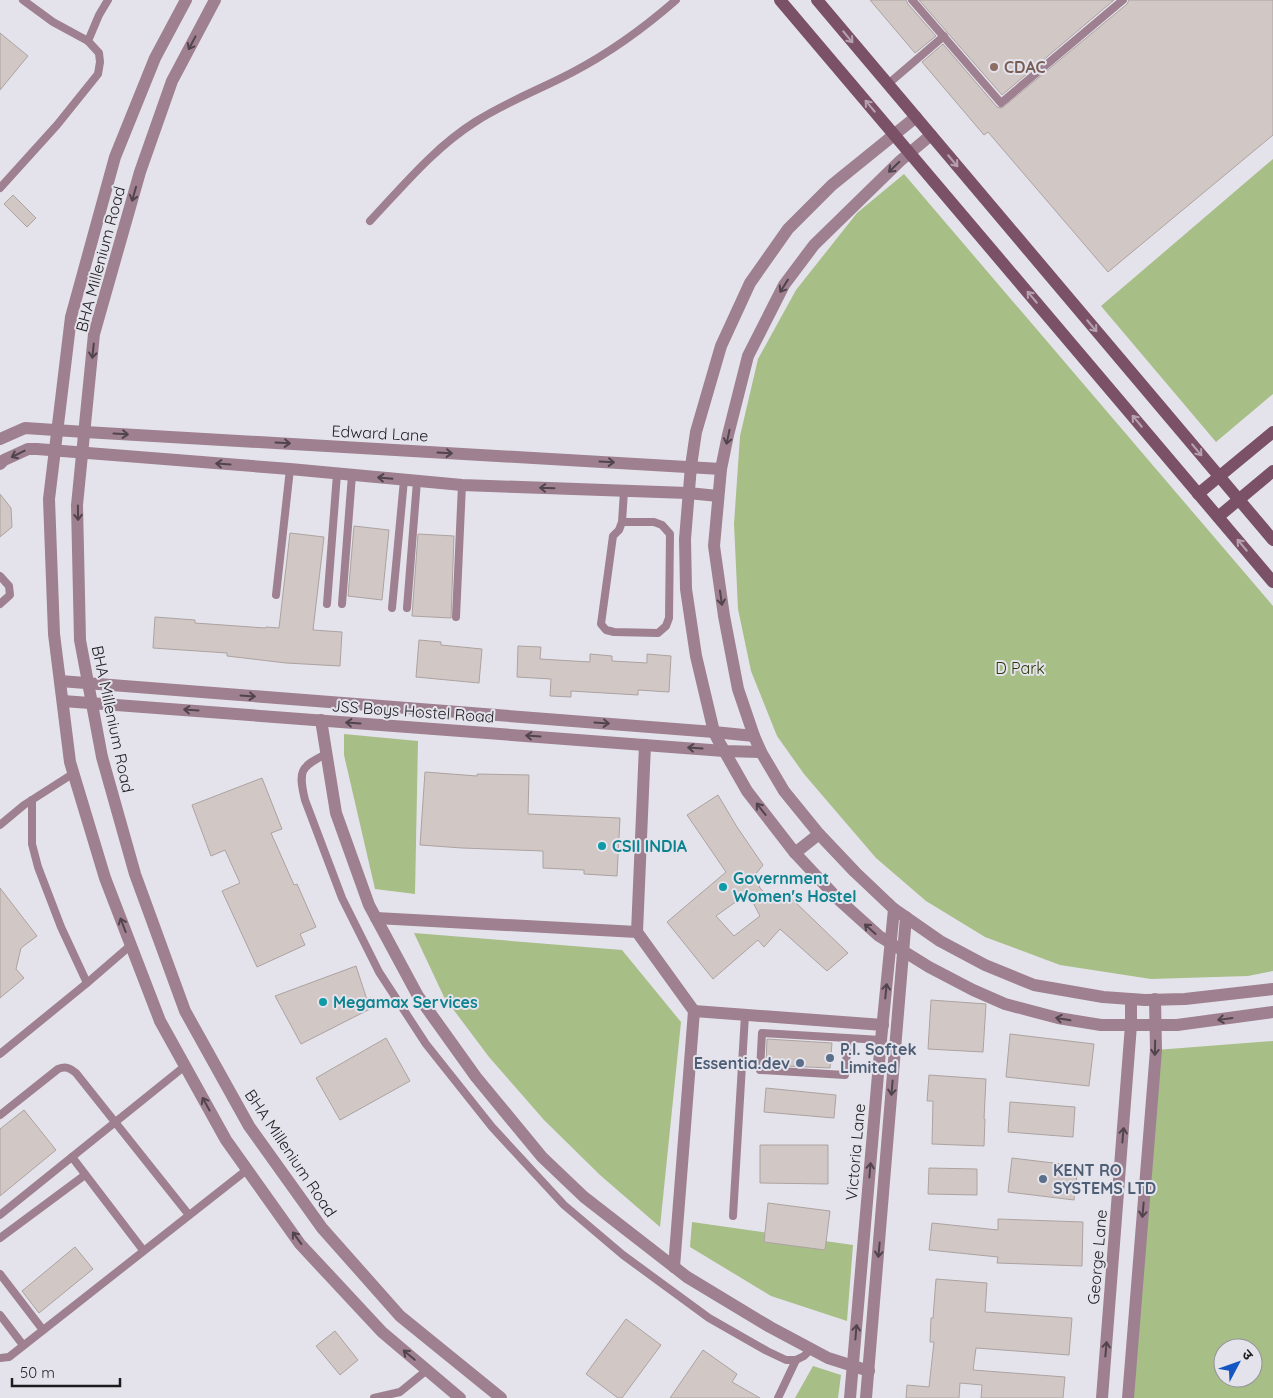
<svg xmlns="http://www.w3.org/2000/svg" width="1273" height="1398" viewBox="0 0 1273 1398" font-family="Quicksand,'Noto Sans Devanagari',sans-serif">
  <rect width="100%" height="100%" fill="#e4e3ec"/>
  <g fill="#a7be87" fill-rule="evenodd">
    <polygon points="1273,159 1273,394 1216,442 1101,306"/>
    <polygon points="904,174 1273,606 1273,971 1248,976 1151,979 1060,965 985,937 926,901 876,858 804,774 777,736 751,671 738,609 734,524 740,436 758,359 796,290 857,213"/>
    <polygon points="344,734 418,741 415,894 375,889 344,755"/>
    <polygon points="414,933 622,950 681,1022 660,1227 600,1175 544,1120 489,1057 444,997"/>
    <path d="M1273,1041V1398H1128L1156,1050ZM1223,1348H1253V1378H1223Z"/>
    <polygon points="692,1222 853,1245 847,1321 771,1296 690,1247"/>
    <polygon points="813,1366 841,1375 838,1398 795,1398"/>
  </g>
  <g fill="#d1c7c4" stroke="#aca3a0" fill-rule="evenodd">
    <polygon points="870,0 906,0 908,4 936,36 915,53"/>
    <polygon points="919,0 1114,0 1002,95"/>
    <polygon points="1129,0 1273,0 1273,135 1108,272 988,132 984,135 922,62 943,44 997,107 1002,108 1127,4"/>
    <polygon points="0,33 28,56 0,90"/>
    <polygon points="13,195 36,218 27,227 4,204"/>
    <polygon points="0,494 11,508 12,527 0,537"/>
    <polygon points="354,526 389,530 382,600 348,596"/>
    <polygon points="290,533 324,537 313,630 342,632 340,666 286,663 227,656 227,653 153,648 155,617 195,620 195,623 265,628 266,627 279,628"/>
    <polygon points="418,534 454,536 451,618 412,616"/>
    <polygon points="419,640 441,642 441,645 482,649 479,683 416,677"/>
    <polygon points="518,646 541,647 540,659 590,662 590,654 612,656 612,661 647,663 647,654 671,656 669,692 638,690 638,695 571,691 571,697 550,696 551,679 517,677"/>
    <polygon points="425,772 477,776 477,774 529,775 528,814 620,818 617,876 584,874 584,870 543,868 543,851 462,848 420,845"/>
    <polygon points="262,778 282,829 271,833 294,885 297,884 316,927 300,934 305,945 257,967 222,891 240,883 225,850 211,856 192,805"/>
    <path d="M718,795L737,827L763,865L755,875L760,888L773,901H782L791,898L848,953L827,971L780,929L764,947L758,940L713,979L667,922L726,872L687,815ZM748,893L760,916L734,936L716,916Z"/>
    <polygon points="0,888 37,936 21,948 16,969 24,978 0,998"/>
    <polygon points="356,966 370,1009 301,1044 275,996"/>
    <polygon points="931,1000 986,1004 983,1052 928,1049"/>
    <polygon points="1010,1034 1094,1044 1089,1086 1006,1077"/>
    <polygon points="386,1038 410,1081 340,1120 316,1078"/>
    <polygon points="767,1039 832,1043 830,1068 766,1065"/>
    <polygon points="929,1075 986,1079 984,1119 985,1119 984,1146 932,1144 933,1101 927,1101"/>
    <polygon points="766,1088 836,1095 834,1118 764,1112"/>
    <polygon points="1010,1102 1075,1107 1073,1137 1008,1132"/>
    <polygon points="24,1110 56,1150 0,1196 0,1129"/>
    <polygon points="760,1145 828,1145 828,1184 760,1183"/>
    <polygon points="1012,1158 1078,1166 1074,1200 1008,1192"/>
    <polygon points="929,1168 977,1169 977,1195 928,1194"/>
    <polygon points="768,1203 830,1211 825,1250 764,1242"/>
    <polygon points="998,1219 1083,1222 1082,1266 997,1263 998,1257 929,1250 932,1223 998,1230"/>
    <polygon points="75,1247 93,1269 39,1313 22,1291"/>
    <polygon points="936,1279 987,1283 985,1312 1072,1318 1069,1355 976,1348 973,1370 1065,1377 1063,1398 981,1398 982,1385 960,1383 959,1398 906,1398 907,1385 929,1387 934,1342 930,1342 931,1318 933,1318"/>
    <polygon points="626,1319 661,1345 622,1398 618,1398 586,1374"/>
    <polygon points="335,1331 358,1360 340,1375 316,1346"/>
    <polygon points="703,1350 737,1374 732,1382 760,1398 670,1398"/>
  </g>
  <g fill="none" stroke-linecap="round" stroke-linejoin="round">
    <g stroke="#9e8090" stroke-width="8">
      <polyline points="23,0 53,22 88,41"/>
      <polyline points="912,0 1001,103 1123,0"/>
      <polyline points="888,84 944,36"/>
      <polyline points="0,188 57,125 98,74 100,62 99,53 88,41 99,15 108,0"/>
      <path d="M370,221C403,186 434,148 475,122C506,102 541,89 573,72C611,52 644,28 676,0"/>
      <polyline points="622,522 654,522 662,525 670,534 669,618 666,626 658,633 614,632 606,630 601,624 613,536 619,530 622,522 624,491"/>
      <polyline points="0,576 9,586 10,595 0,604"/>
      <polyline points="276,595 290,469"/>
      <polyline points="327,604 337,474"/>
      <polyline points="342,604 352,475"/>
      <polyline points="392,608 404,480"/>
      <polyline points="407,608 417,481"/>
      <polyline points="456,617 462,485"/>
      <path d="M326,754C300,767 298,771 305,800L342,898L379,972L426,1044L492,1127L564,1205L623,1255L709,1318L767,1351L786,1360H796L804,1356L811,1349"/>
      <polyline points="0,825 24,805 74,773"/>
      <polyline points="87,983 131,945"/>
      <polyline points="848,1038 845,1075 760,1070 762,1033 881,1040"/>
      <polyline points="0,1054 87,983 61,927 38,867 32,844 32,800"/>
      <path d="M0,1115L58,1069C66,1066 70,1068 76,1073L189,1215"/>
      <polyline points="72,1157 143,1250"/>
      <polyline points="0,1215 185,1066"/>
      <polyline points="733,1216 745,1015"/>
      <polyline points="0,1238 85,1175"/>
      <polyline points="0,1274 43,1330"/>
      <polyline points="0,1315 23,1345"/>
      <polyline points="0,1358 9,1357 248,1169"/>
      <polyline points="374,1398 400,1392 427,1370"/>
      <polyline points="778,1398 796,1360"/>
    </g>
    <g stroke="#9e8090" stroke-width="12">
      <polyline points="186,0 155,58 115,157 71,317 49,499 54,634 70,762 105,878 160,1021 226,1140 300,1244 382,1332 460,1398"/>
      <polyline points="215,0 172,81 140,172 94,334 77,505 80,640 102,757 135,874 185,1011 249,1126 322,1228 400,1316 501,1398"/>
      <polyline points="916,117 832,185 788,229 750,283 721,346 696,432 691,466 685,539 686,589 696,656 714,732 718,740 747,791 795,853 838,899 879,936 929,967 973,990 1005,1004 1058,1018 1101,1025 1177,1025 1273,1012"/>
      <polyline points="931,135 900,161 814,245 784,285 748,356 728,435 721,469 714,546 724,616 738,689 754,736 761,752 784,791 819,834 855,872 894,909 940,941 985,965 1034,985 1103,997 1145,1000 1185,999 1273,989"/>
      <polyline points="0,439 25,428 85,432 721,469"/>
      <polyline points="0,464 4,460 28,449 37,449 290,469 462,485 688,493 718,496"/>
      <polyline points="60,681 714,732 754,736"/>
      <polyline points="63,701 724,751 761,752"/>
      <polyline points="321,720 336,813 369,905 418,996 476,1077 542,1157 584,1197 687,1277 770,1327 828,1358 869,1371"/>
      <polyline points="795,853 819,834"/>
      <polyline points="376,918 637,932 694,1011 674,1267"/>
      <polyline points="637,932 645,745"/>
      <polyline points="694,1011 883,1025"/>
      <polyline points="850,1398 881,1040 894,909"/>
      <polyline points="866,1398 906,917"/>
      <polyline points="1102,1398 1131,1025 1131,999"/>
      <polyline points="1128,1398 1156,1050 1155,999"/>
    </g>
    <g stroke="#7b5167" stroke-width="12">
      <polyline points="780,0 1273,582"/>
      <polyline points="817,0 1273,540"/>
      <polyline points="1198,494 1273,432"/>
      <polyline points="1218,517 1273,471"/>
    </g>
  </g>
  <defs><path id="oneway-shaft" d="M-6 0H5M1.5-3L5.5 0L1.5 3" fill="none" stroke-width="1.6" stroke-linecap="round" stroke-linejoin="round" transform="scale(1.25)"/></defs>
  <g stroke="#b5a1b0">
    <use href="#oneway-shaft" transform="translate(848 37) rotate(50)"/>
    <use href="#oneway-shaft" transform="translate(870 106) rotate(-130)"/>
    <use href="#oneway-shaft" transform="translate(953 161) rotate(50)"/>
    <use href="#oneway-shaft" transform="translate(1032 297) rotate(-130)"/>
    <use href="#oneway-shaft" transform="translate(1092 326) rotate(50)"/>
    <use href="#oneway-shaft" transform="translate(1137 421) rotate(-130)"/>
    <use href="#oneway-shaft" transform="translate(1197 450) rotate(50)"/>
    <use href="#oneway-shaft" transform="translate(1242 545) rotate(-130)"/>
  </g>
  <g stroke="#51444c">
    <use href="#oneway-shaft" transform="translate(192 43) rotate(118)"/>
    <use href="#oneway-shaft" transform="translate(894 167) rotate(136)"/>
    <use href="#oneway-shaft" transform="translate(134 194) rotate(106)"/>
    <use href="#oneway-shaft" transform="translate(784 286) rotate(122)"/>
    <use href="#oneway-shaft" transform="translate(93 351) rotate(96)"/>
    <use href="#oneway-shaft" transform="translate(121 434) rotate(3)"/>
    <use href="#oneway-shaft" transform="translate(728 437) rotate(102)"/>
    <use href="#oneway-shaft" transform="translate(283 443) rotate(3)"/>
    <use href="#oneway-shaft" transform="translate(445 453) rotate(3)"/>
    <use href="#oneway-shaft" transform="translate(18 454) rotate(154)"/>
    <use href="#oneway-shaft" transform="translate(607 462) rotate(3)"/>
    <use href="#oneway-shaft" transform="translate(223 464) rotate(-176)"/>
    <use href="#oneway-shaft" transform="translate(385 478) rotate(-175)"/>
    <use href="#oneway-shaft" transform="translate(547 488) rotate(-178)"/>
    <use href="#oneway-shaft" transform="translate(78 513) rotate(89)"/>
    <use href="#oneway-shaft" transform="translate(721 598) rotate(82)"/>
    <use href="#oneway-shaft" transform="translate(248 696) rotate(4)"/>
    <use href="#oneway-shaft" transform="translate(191 710) rotate(-176)"/>
    <use href="#oneway-shaft" transform="translate(353 723) rotate(-176)"/>
    <use href="#oneway-shaft" transform="translate(602 723) rotate(4)"/>
    <use href="#oneway-shaft" transform="translate(533 736) rotate(-176)"/>
    <use href="#oneway-shaft" transform="translate(695 748) rotate(-176)"/>
    <use href="#oneway-shaft" transform="translate(761 809) rotate(-128)"/>
    <use href="#oneway-shaft" transform="translate(123 925) rotate(-111)"/>
    <use href="#oneway-shaft" transform="translate(870 929) rotate(-138)"/>
    <use href="#oneway-shaft" transform="translate(886 991) rotate(-84)"/>
    <use href="#oneway-shaft" transform="translate(1063 1019) rotate(-170)"/>
    <use href="#oneway-shaft" transform="translate(1225 1019) rotate(172)"/>
    <use href="#oneway-shaft" transform="translate(1155 1048) rotate(91)"/>
    <use href="#oneway-shaft" transform="translate(892 1088) rotate(95)"/>
    <use href="#oneway-shaft" transform="translate(206 1104) rotate(-119)"/>
    <use href="#oneway-shaft" transform="translate(1123 1135) rotate(-85)"/>
    <use href="#oneway-shaft" transform="translate(870 1170) rotate(-85)"/>
    <use href="#oneway-shaft" transform="translate(1143 1210) rotate(95)"/>
    <use href="#oneway-shaft" transform="translate(297 1238) rotate(-126)"/>
    <use href="#oneway-shaft" transform="translate(879 1250) rotate(95)"/>
    <use href="#oneway-shaft" transform="translate(856 1332) rotate(-85)"/>
    <use href="#oneway-shaft" transform="translate(1106 1349) rotate(-85)"/>
    <use href="#oneway-shaft" transform="translate(409 1355) rotate(-140)"/>
  </g>
  <circle fill="#8d6e63" stroke="#e4e3ec" stroke-width="2" cx="994" cy="67" r="5"/>
  <g fill="#0f9aa8" stroke="#e4e3ec" stroke-width="2">
    <circle cx="602" cy="846" r="5"/>
    <circle cx="723" cy="887" r="5"/>
    <circle cx="323" cy="1002" r="5"/>
  </g>
  <g fill="#5c6f8a" stroke="#e4e3ec" stroke-width="2">
    <circle cx="830" cy="1058" r="5"/>
    <circle cx="800" cy="1063" r="5"/>
    <circle cx="1043" cy="1179" r="5"/>
  </g>
  <g text-anchor="middle" stroke-width="4" stroke-linejoin="round" paint-order="stroke">
    <g font-size="16" font-weight="bold" fill="#785e54" stroke="#e4e3ec" text-anchor="start">
      <text x="1004" y="73">CDAC</text>
    </g>
    <g font-size="16" fill="#1d1c1f" stroke="#e4e3ec">
      <text transform="translate(100 259) rotate(-75)" y="6">BHA Millenium Road</text>
      <text transform="translate(380 433) rotate(3)" y="6">Edward Lane</text>
      <text transform="translate(413 711) rotate(4)" y="6">JSS Boys Hostel Road</text>
      <text transform="translate(113 719) rotate(78)" y="6">BHA Millenium Road</text>
      <text transform="translate(855 1152) rotate(-85)" y="6">Victoria Lane</text>
      <text transform="translate(291 1153) rotate(56)" y="6">BHA Millenium Road</text>
      <text transform="translate(1097 1257) rotate(-85)" y="6">George Lane</text>
    </g>
    <g font-size="16" fill="#283907" stroke="#e4e3ec">
      <text x="1020" y="674">D Park</text>
    </g>
    <g font-size="16" font-weight="bold" fill="#0d838f" stroke="#e4e3ec" text-anchor="start">
      <text x="612" y="852">CSII INDIA</text>
      <text x="733" y="884">Government<tspan x="733" dy="18">Women's Hostel</tspan></text>
      <text x="333" y="1008">Megamax Services</text>
    </g>
    <g font-size="16" font-weight="bold" fill="#4e5e75" stroke="#e4e3ec" text-anchor="start">
      <text x="840" y="1055">P.I. Softek<tspan x="840" dy="18">Limited</tspan></text>
      <text x="790" y="1069" text-anchor="end">Essentia.dev</text>
      <text x="1053" y="1176">KENT RO<tspan x="1053" dy="18">SYSTEMS LTD</tspan></text>
    </g>
  </g>
  <g transform="translate(1238 1363) rotate(49)"><circle r="24" fill="#e4e3ec" stroke="#94939a"/>
  <path d="M0-4L9 19L0 12L-9 19Z" fill="#1557c2"/>
  <text y="-8" font-size="14" font-weight="bold" text-anchor="middle" fill="#1d1c1f">उ</text>
  </g>
  <path d="M12 1378v8h108v-8" fill="none" stroke="#1d1c1f" stroke-width="2.5"/>
  <text x="20" y="1378" font-size="15" fill="#1d1c1f" stroke="#e4e3ec" stroke-width="4" paint-order="stroke">50 m</text>
</svg>
